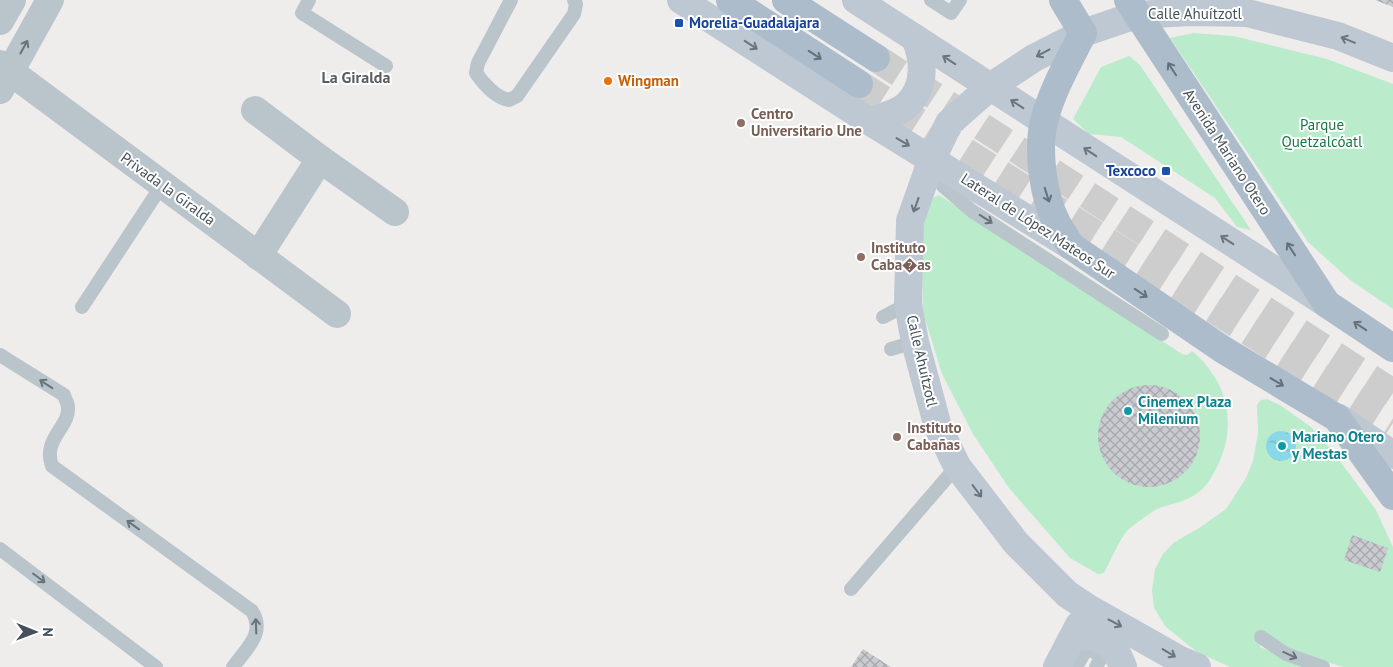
<svg xmlns="http://www.w3.org/2000/svg" width="1393" height="667" viewBox="0 0 1393 667" font-family="'PT Sans',sans-serif">
  <defs>
    <pattern id="water-ripples" width="26" height="14" patternUnits="userSpaceOnUse" patternTransform="scale(1.25)"><rect width="26" height="14" fill="#89d8e8"/><path d="M2 4q2-2 4 0t4 0M15 11q2-2 4 0t4 0" fill="none" stroke="#72b2bf"/></pattern>
    <pattern id="building-cross-hatch" width="8" height="8" patternUnits="userSpaceOnUse" patternTransform="scale(1.25)"><rect width="8" height="8" fill="#c9cbd1"/><path d="M0 0l8 8M0 8l8-8" fill="none" stroke="#a5a7ac"/></pattern>
  </defs>
  <rect width="100%" height="100%" fill="#efecec"/>
  <g fill="#baeccc">
    <polygon points="1193,33 1234,36 1327,59 1393,84 1393,309 1350,280 1308,242 1170,38"/>
    <polygon points="1129,56 1140,65 1251,230 1237,227 1215,198 1121,137 1089,134 1073,119 1101,67"/>
    <path d="M939,195L1182,354L1187,355L1192,351C1228,381 1238,425 1217,467C1212,477 1206,488 1196,494C1186,502 1169,504 1157,509C1148,514 1137,523 1129,529C1121,536 1110,562 1104,573L1098,574L1070,558L1009,488L973,434L942,374L923,312L922,240L926,209L933,198Z"/>
    <polygon points="1267,399 1280,405 1311,427 1334,453 1376,510 1393,547 1393,667 1344,667 1312,658 1259,639 1260,647 1305,667 1230,667 1197,652 1166,627 1154,608 1152,590 1155,569 1163,554 1173,543 1199,528 1226,509 1246,478 1253,461 1258,433 1257,405 1261,400"/>
  </g>
  <circle fill="url(#water-ripples)" cx="1281" cy="446" r="15"/>
  <g fill="url(#building-cross-hatch)">
    <polygon points="1375,0 1393,0 1393,7"/>
    <circle cx="1149" cy="436" r="51"/>
    <polygon points="1352,535 1388,548 1380,572 1344,560"/>
    <polygon points="863,649 891,667 851,667"/>
  </g>
  <g fill="none" stroke-linecap="round" stroke-linejoin="round">
    <g stroke="#cdcdce" stroke-width="28" stroke-dasharray="28 14" stroke-linecap="butt">
      <polyline points="876,58 1393,393"/>
      <polyline points="859,84 1393,423"/>
    </g>
    <g stroke="#bac4cb" stroke-width="14">
      <polyline points="309,0 302,13 386,66"/>
      <path d="M511,0L478,63L476,73C483,83 496,98 509,100L517,96L574,14L576,4L574,0"/>
      <polyline points="931,0 951,13 960,0"/>
      <polyline points="934,164 943,186 972,211 1162,334"/>
      <polyline points="82,307 162,185"/>
      <polyline points="883,317 908,304"/>
      <polyline points="891,349 915,342"/>
      <path d="M0,355L64,395C65,399 68,403 68,407C70,427 42,439 52,466L252,611C266,633 246,649 233,667"/>
      <polyline points="0,549 156,667"/>
      <polyline points="851,589 957,466"/>
      <polyline points="1261,637 1286,654 1323,667"/>
      <polyline points="1076,667 1087,648 1102,656 1096,667"/>
    </g>
    <g stroke="#bac4cb" stroke-width="28">
      <polyline points="0,21 12,0"/>
      <polyline points="0,64 337,314"/>
      <polyline points="0,90 50,0"/>
      <polyline points="255,110 320,159 258,256"/>
      <polyline points="320,159 395,212"/>
    </g>
    <g stroke="#bdc8d2" stroke-width="28">
      <polyline points="681,0 869,121 1071,246"/>
      <polyline points="856,0 1327,304"/>
      <path d="M869,121C882,117 898,114 908,104C926,86 924,59 915,38"/>
      <polyline points="1339,418 1393,455"/>
      <path d="M1071,640C1096,630 1115,643 1123,667"/>
      <polyline points="1057,667 1079,625"/>
      <polyline points="1197,667 1180,660 1088,608 1067,594 1016,543 957,466 938,427 915,342 908,304 910,221 932,159 949,123 990,87 1034,58 1083,33 1136,15 1190,12 1247,13 1338,36 1393,58"/>
    </g>
    <g stroke="#acbcca" stroke-width="28">
      <polyline points="730,0 859,84"/>
      <polyline points="786,0 876,58"/>
      <path d="M1063,0L1083,33C1069,61 1052,90 1044,121C1037,150 1043,197 1057,223C1061,231 1067,239 1071,246L1222,349L1337,418L1393,496"/>
      <polyline points="1128,0 1327,304 1393,348"/>
    </g>
  </g>
  <defs><path id="oneway-shaft" d="M-6 0H5M1.5-3L5.5 0L1.5 3" fill="none" stroke-width="1.6" stroke-linecap="round" stroke-linejoin="round" transform="scale(1.25)"/></defs>
  <g stroke="#69747d">
    <use href="#oneway-shaft" transform="translate(1348 40) rotate(-158)"/>
    <use href="#oneway-shaft" transform="translate(751 45) rotate(33)"/>
    <use href="#oneway-shaft" transform="translate(1043 53) rotate(152)"/>
    <use href="#oneway-shaft" transform="translate(949 60) rotate(-147)"/>
    <use href="#oneway-shaft" transform="translate(1017 104) rotate(-147)"/>
    <use href="#oneway-shaft" transform="translate(903 142) rotate(31)"/>
    <use href="#oneway-shaft" transform="translate(1090 152) rotate(-147)"/>
    <use href="#oneway-shaft" transform="translate(916 205) rotate(110)"/>
    <use href="#oneway-shaft" transform="translate(1227 240) rotate(-147)"/>
    <use href="#oneway-shaft" transform="translate(977 491) rotate(53)"/>
    <use href="#oneway-shaft" transform="translate(1115 623) rotate(28)"/>
    <use href="#oneway-shaft" transform="translate(1169 653) rotate(31)"/>
  </g>
  <g stroke="#68737a">
    <use href="#oneway-shaft" transform="translate(24 47) rotate(-61)"/>
    <use href="#oneway-shaft" transform="translate(986 219) rotate(33)"/>
    <use href="#oneway-shaft" transform="translate(46 384) rotate(-147)"/>
    <use href="#oneway-shaft" transform="translate(133 525) rotate(-144)"/>
    <use href="#oneway-shaft" transform="translate(39 578) rotate(37)"/>
    <use href="#oneway-shaft" transform="translate(256 626) rotate(-92)"/>
    <use href="#oneway-shaft" transform="translate(1290 655) rotate(24)"/>
  </g>
  <g stroke="#64707a">
    <use href="#oneway-shaft" transform="translate(815 55) rotate(33)"/>
    <use href="#oneway-shaft" transform="translate(1172 69) rotate(-123)"/>
    <use href="#oneway-shaft" transform="translate(1047 195) rotate(72)"/>
    <use href="#oneway-shaft" transform="translate(1291 249) rotate(-123)"/>
    <use href="#oneway-shaft" transform="translate(1141 293) rotate(34)"/>
    <use href="#oneway-shaft" transform="translate(1360 326) rotate(-146)"/>
    <use href="#oneway-shaft" transform="translate(1277 382) rotate(31)"/>
  </g>
  <g fill="#1a4fb4" stroke="#fff" stroke-width="2">
    <rect x="674" y="18" width="10" height="10" rx="2.5"/>
    <rect x="1161" y="166" width="10" height="10" rx="2.5"/>
  </g>
  <circle fill="#e8710a" stroke="#fff" stroke-width="2" cx="608" cy="81" r="5"/>
  <g fill="#8d6e63" stroke="#fff" stroke-width="2">
    <circle cx="741" cy="123" r="5"/>
    <circle cx="861" cy="257" r="5"/>
    <circle cx="897" cy="437" r="5"/>
  </g>
  <g fill="#0f9aa8" stroke="#fff" stroke-width="2">
    <circle cx="1128" cy="411" r="5"/>
    <circle cx="1282" cy="446" r="5"/>
  </g>
  <g text-anchor="middle" stroke-width="4" stroke-linejoin="round" paint-order="stroke">
    <g font-size="15" fill="#455058" stroke="#fff">
      <text x="1195" y="19">Calle Ahuítzotl</text>
      <text transform="translate(1227 152) rotate(57)" y="5">Avenida Mariano Otero</text>
      <text transform="translate(168 189) rotate(36)" y="5">Privada la Giralda</text>
      <text transform="translate(1038 226) rotate(33)" y="5">Lateral de López Mateos Sur</text>
      <text transform="translate(922 361) rotate(77)" y="5">Calle Ahuítzotl</text>
    </g>
    <g font-size="15" font-weight="bold" fill="#164399" stroke="#fff" text-anchor="start">
      <text x="689" y="28">Morelia-Guadalajara</text>
      <text x="1156" y="176" text-anchor="end">Texcoco</text>
    </g>
    <g font-size="15" font-weight="bold" fill="#c56008" stroke="#fff" text-anchor="start">
      <text x="618" y="86">Wingman</text>
    </g>
    <g font-size="15" font-weight="bold" fill="#785e54" stroke="#fff" text-anchor="start">
      <text x="751" y="119">Centro<tspan x="751" dy="17">Universitario Une</tspan></text>
      <text x="871" y="253">Instituto<tspan x="871" dy="17">Caba�as</tspan></text>
      <text x="907" y="433">Instituto<tspan x="907" dy="17">Cabañas</tspan></text>
    </g>
    <g font-size="15" fill="#197644" stroke="#fff">
      <text x="1322" y="130">Parque<tspan x="1322" dy="17">Quetzalcóatl</tspan></text>
    </g>
    <g font-size="15" font-weight="bold" fill="#0d838f" stroke="#fff" text-anchor="start">
      <text x="1138" y="407">Cinemex Plaza<tspan x="1138" dy="17">Milenium</tspan></text>
      <text x="1292" y="442">Mariano Otero<tspan x="1292" dy="17">y Mestas</tspan></text>
    </g>
    <g font-size="16" font-weight="bold" fill="#595d60" stroke="#fff">
      <text x="356" y="83">La Giralda</text>
    </g>
  </g>
  <g transform="translate(35 632) rotate(91)" stroke="#ffffff" stroke-width="4" paint-order="stroke">
  <path d="M0-4L9 19L0 12L-9 19Z" fill="#455058"/>
  <text y="-8" font-size="14" font-weight="bold" text-anchor="middle" fill="#455058">N</text>
  </g>
</svg>
